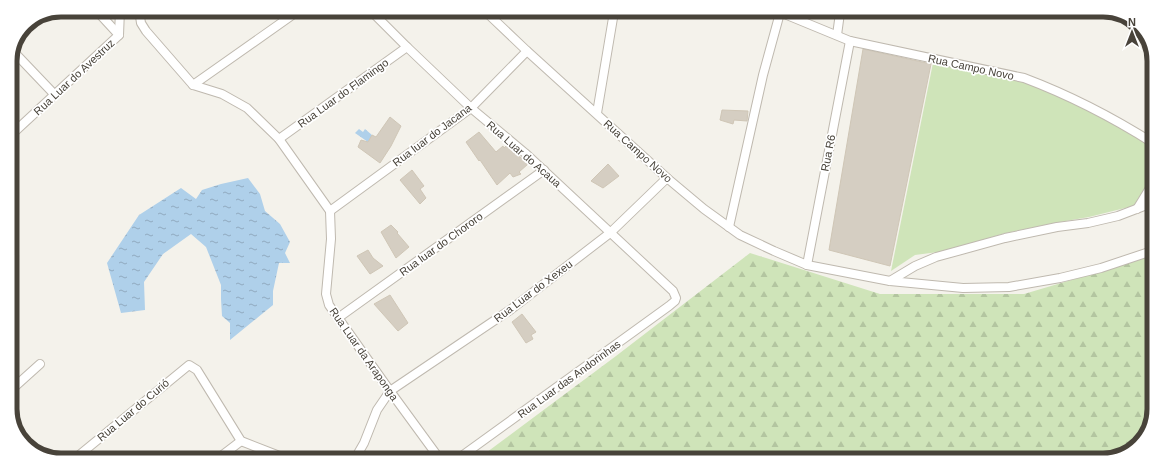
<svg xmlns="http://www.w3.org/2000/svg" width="1164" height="470" viewBox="0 0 1164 470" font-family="Arial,sans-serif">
  <defs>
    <pattern id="forest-firs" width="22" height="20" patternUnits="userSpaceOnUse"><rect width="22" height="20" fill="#cfe4b9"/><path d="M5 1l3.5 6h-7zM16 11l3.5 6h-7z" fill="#b3c5a0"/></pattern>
    <pattern id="water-ripples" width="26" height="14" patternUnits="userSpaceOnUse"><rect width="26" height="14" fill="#afd0ea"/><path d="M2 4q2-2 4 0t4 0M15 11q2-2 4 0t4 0" fill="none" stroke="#90aabf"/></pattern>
  </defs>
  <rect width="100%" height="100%" fill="#f4f2eb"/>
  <polygon fill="#cfe4b9" points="933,63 1023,82 1051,92 1114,123 1153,145 1153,179 1140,202 1133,206 1089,217 1054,223 1002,234 966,245 938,252 915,255 891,271"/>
  <polygon fill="url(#forest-firs)" points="750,253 880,294 1024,294 1152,256 1150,429 1132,451 1104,460 479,458 616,356"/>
  <g fill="url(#water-ripples)">
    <polygon points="359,129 363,132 365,129 372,135 368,142 355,133"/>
    <polygon points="248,178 260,194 265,211 280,224 290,242 285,253 290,263 279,263 273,291 273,305 230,340 230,323 222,316 221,299 221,285 206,247 191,234 163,254 144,282 145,310 121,313 107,263 139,215 181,188 196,199 202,190 221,184"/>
  </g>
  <g fill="#d5cec2" stroke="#cfc6b6">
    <polygon points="863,49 931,64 890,266 829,250"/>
    <polygon points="722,110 748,111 747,121 734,120 733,124 720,120"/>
    <polygon points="390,117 401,126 391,146 380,163 358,147 361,140 368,142 372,135 376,137"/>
    <polygon points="479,132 496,152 503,146 504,148 507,145 528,164 519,172 521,174 513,177 510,173 497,185 480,160 479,161 466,142"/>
    <polygon points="608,164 619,176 603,188 591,181"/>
    <polygon points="412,170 424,186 420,189 426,198 420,204 400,180"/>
    <polygon points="391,225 398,232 397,233 409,247 396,258 381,232"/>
    <polygon points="368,250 373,258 383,266 370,274 357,256"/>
    <polygon points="390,295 408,323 398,331 374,304"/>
    <polygon points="522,314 536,332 531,335 533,339 526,343 512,322"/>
  </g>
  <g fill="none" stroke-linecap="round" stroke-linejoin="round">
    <g stroke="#bfb9af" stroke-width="10">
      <g id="minor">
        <polyline points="96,10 119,35"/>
        <polyline points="139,10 141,23 146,31 193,85 222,94 247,108 279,139 330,211 331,239 326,294 329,305 390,391 439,458"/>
        <polyline points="371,11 407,47 471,108 525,153 673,291 676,298 675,301 669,306 459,458"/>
        <polyline points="486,12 527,51 667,178 704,209 740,235 774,251 807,265 890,281 963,288 1009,287 1060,278 1101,268 1152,251"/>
        <path d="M782,13L850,41L1024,78C1069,95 1112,117 1153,143"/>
        <polyline points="837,35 840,13"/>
        <polyline points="13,51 55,95"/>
        <polyline points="193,85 298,11"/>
        <polyline points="597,113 614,12"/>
        <polyline points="10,136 119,35 120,10"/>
        <polyline points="279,139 407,47"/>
        <polyline points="1137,209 1153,183"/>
        <polyline points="330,211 471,108 527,51"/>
        <polyline points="729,227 763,75 780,13"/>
        <polyline points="807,265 850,41"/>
        <polyline points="890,281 915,266 936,257 1005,238 1057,227 1088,223 1118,216 1152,203"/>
        <polyline points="338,318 544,170"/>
        <polyline points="10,391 40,364"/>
        <polyline points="78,456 189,365 197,370 241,441 282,457"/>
        <polyline points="220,457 241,441"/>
        <polyline points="356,457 364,443 377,410 390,391 510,310 610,233 667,178"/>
      </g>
    </g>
    <use href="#minor" stroke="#fff" stroke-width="8"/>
  </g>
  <g text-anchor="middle" stroke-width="3.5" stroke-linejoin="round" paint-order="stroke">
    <g font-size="11" fill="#48433a" stroke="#fff">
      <text transform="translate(971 67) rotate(12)" y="4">Rua Campo Novo</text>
      <text transform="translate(74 77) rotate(-43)" y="4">Rua Luar do Avestruz</text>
      <text transform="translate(343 93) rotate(-36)" y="4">Rua Luar do Flamingo</text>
      <text transform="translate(432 135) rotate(-37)" y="4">Rua luar do Jacana</text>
      <text transform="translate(638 151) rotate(42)" y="4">Rua Campo Novo</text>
      <text transform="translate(828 153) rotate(-79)" y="4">Rua R6</text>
      <text transform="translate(524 154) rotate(41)" y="4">Rua Luar do Acaua</text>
      <text transform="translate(441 244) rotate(-36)" y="4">Rua luar do Chororo</text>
      <text transform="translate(533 291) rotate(-37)" y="4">Rua Luar do Xexeu</text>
      <text transform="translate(364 354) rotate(55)" y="4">Rua Luar da Araponga</text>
      <text transform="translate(569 379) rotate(-36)" y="4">Rua Luar das Andorinhas</text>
      <text transform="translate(133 410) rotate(-40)" y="4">Rua Luar do Curió</text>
    </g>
  </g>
  <path d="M0 0H1164V470H0ZM61 17H1103A44 44 0 0 1 1147 61V409A44 44 0 0 1 1103 453H61A44 44 0 0 1 17 409V61A44 44 0 0 1 61 17Z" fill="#fff" fill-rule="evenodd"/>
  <path fill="none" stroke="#48433a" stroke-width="5" d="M61 17H1103A44 44 0 0 1 1147 61V409A44 44 0 0 1 1103 453H61A44 44 0 0 1 17 409V61A44 44 0 0 1 61 17Z"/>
  <g transform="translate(1132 32)" stroke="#ffffff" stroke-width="3" paint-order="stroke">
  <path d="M0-3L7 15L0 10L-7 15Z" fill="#48433a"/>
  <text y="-6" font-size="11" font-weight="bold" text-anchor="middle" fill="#48433a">N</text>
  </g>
</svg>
